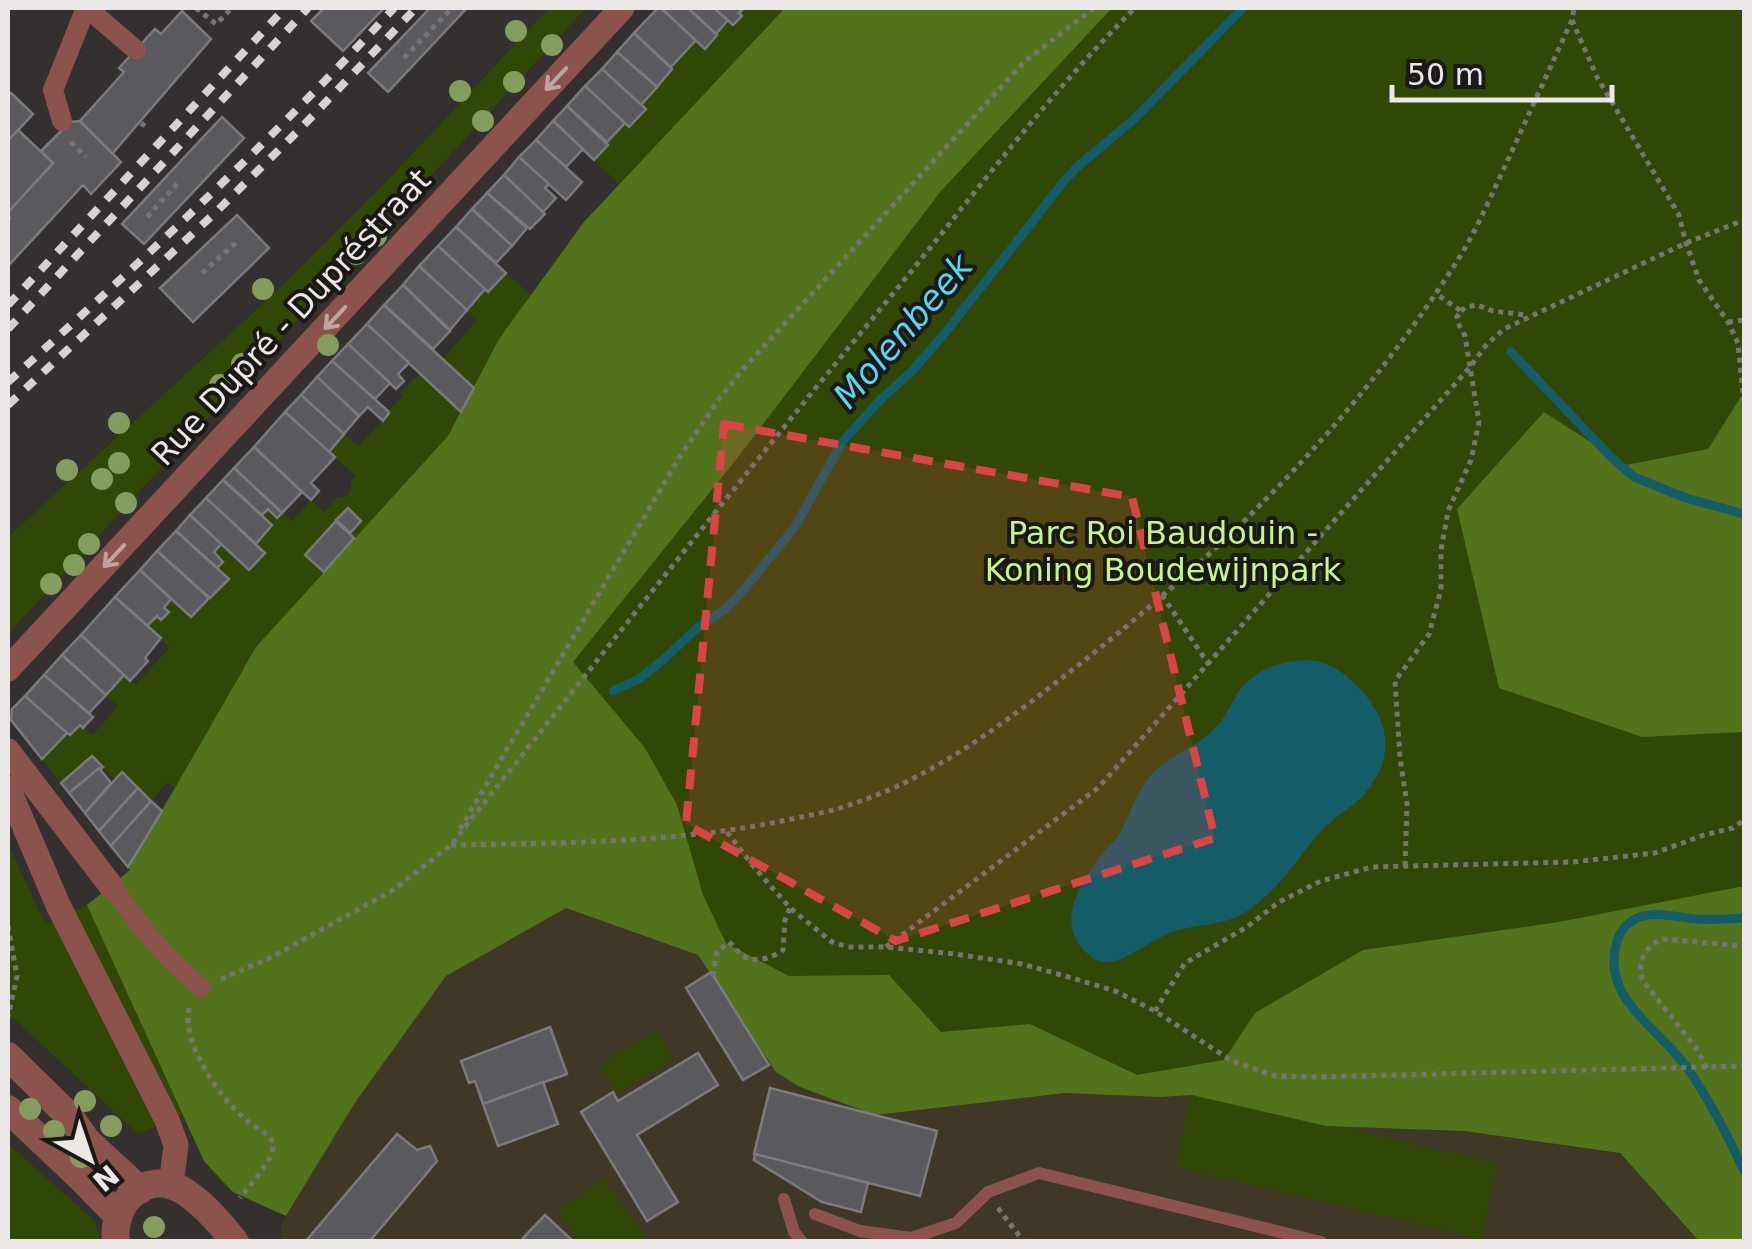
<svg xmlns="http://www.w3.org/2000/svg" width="1752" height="1249" viewBox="0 0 1752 1249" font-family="'DejaVu Sans',sans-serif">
  <rect width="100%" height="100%" fill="#34302f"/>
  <polygon fill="#403827" points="566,908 698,955 776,1072 875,1115 1065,1093 1160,1097 1192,1095 1326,1126 1464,1131 1620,1154 1699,1241 283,1242 281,1225 354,1104 446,976"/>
  <g fill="#314706" fill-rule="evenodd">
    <polygon points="549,8 586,8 8,634 8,537 267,300 387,181"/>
    <path d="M744,8H1744V1241H1699L1620,1153L1464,1131L1342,1127L1498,1163L1481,1239L1175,1167L1191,1095L1160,1097L1065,1093L875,1115L800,1087L776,1072L698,955L566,908L446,976L354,1104L286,1216C270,1209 251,1202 235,1193C207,1176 195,1142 182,1114L138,1134L8,1013V844L45,924L87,905L130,870L128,867L175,788L168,782L151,801L122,773L115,779L92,756L61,783L42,759L67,733L71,735L80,725L92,735L118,706L106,695L124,675L135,685L170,647L148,625L157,616L161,620L168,612L164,608L171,599L191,617L228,580L217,568L223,562L214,552L221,544L249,569L265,553L256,544L272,525L262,515L268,509L282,513L292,521L311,500L324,512L337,498L348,496L351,490V482L356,476L329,452L344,434L358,446L389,414L388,411L403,396L401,392L420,373L462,411L474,388L443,359L477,320L467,310L472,305L471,303L485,289L489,292L506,273L531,295L584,222L619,184L594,160L608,145L607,142L625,123L630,127L645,110L641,105L672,69L671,67L696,40L716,34L728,20L742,16L739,13ZM335,522L354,538L324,572L305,555Z"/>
    <polygon points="656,1031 673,1059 616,1093 599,1065"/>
    <polygon points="8,1144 95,1221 100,1241 8,1241"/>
    <polygon points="604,1179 648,1241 579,1241 558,1211"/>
  </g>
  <g fill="#52721c">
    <polygon points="785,8 1112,8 941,191 735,461 573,662 645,748 677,805 703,895 726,943 789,976 889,975 941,1032 1030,1024 1137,1075 1224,1060 1255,1013 1363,950 1559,922 1744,886 1744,1241 1699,1241 1620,1153 1464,1131 1326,1126 1192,1095 1160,1097 1065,1093 875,1115 800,1087 776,1072 698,955 566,908 446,976 354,1104 286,1216 233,1192 204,1161 87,905 130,870 128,867 175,788 256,647 448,436 499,339 584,222"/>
    <polygon points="1744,392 1744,732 1642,737 1499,688 1457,509 1544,412 1626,465 1708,449"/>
  </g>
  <path fill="#135c68" d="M1304,660C1329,660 1345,673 1362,691C1394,727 1393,764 1360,799C1347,811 1331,819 1319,833C1296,860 1278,891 1247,911C1225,926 1199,924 1175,931C1155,938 1139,951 1121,959C1111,963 1101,964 1092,957C1050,927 1081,881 1104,851C1109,845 1115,841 1119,834C1131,815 1136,791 1152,774C1171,754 1201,746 1219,724C1233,707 1234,690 1254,676C1270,664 1285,662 1304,660Z"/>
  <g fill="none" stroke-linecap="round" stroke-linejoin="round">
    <g stroke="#135c68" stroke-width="9">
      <polyline points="1511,352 1611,457 1634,477 1686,498 1744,514"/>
      <polyline points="613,691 639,679 664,659 697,628 724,610 741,593 794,528 843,441 880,400 912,371 949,328 1064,181 1077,167 1133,120 1243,8"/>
      <path d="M1744,918C1729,919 1713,920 1698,919C1678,918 1656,910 1637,918C1627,923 1620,931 1617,941C1599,998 1660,1028 1688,1069C1710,1101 1728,1136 1744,1171"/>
    </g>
  </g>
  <g fill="#5a595d" stroke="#7b7a7e" stroke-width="2.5">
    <polygon points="324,8 384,8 343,51 311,21"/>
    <polygon points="430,8 467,8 388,92 368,73"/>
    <polygon points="658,8 661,8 696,40 671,67 634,33"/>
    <polygon points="661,8 688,8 717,35 705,49"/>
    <polygon points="688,8 714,8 728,20 716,34"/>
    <polygon points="714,8 744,8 739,13 742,16 733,25"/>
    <polygon points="182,11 211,39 112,154 80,121 124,72 119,68 155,29 161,34"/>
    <polygon points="634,33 672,69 657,87 617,52"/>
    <polygon points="617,52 657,87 641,105 602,69"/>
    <polygon points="602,69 646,109 629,127 585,86"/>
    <polygon points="585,86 625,123 607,142 567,106"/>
    <polygon points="11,93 33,114 8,141 8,96"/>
    <polygon points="567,106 608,145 594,160 553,121"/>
    <polygon points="222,117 244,138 144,244 122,224"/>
    <polygon points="80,121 121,162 91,194 83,185 8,266 8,221 10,219 8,212 53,163 41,151 70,122"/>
    <polygon points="553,121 583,149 566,167 536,140"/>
    <polygon points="18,130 53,163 8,212 8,141"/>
    <polygon points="536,140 582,182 566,200 519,157"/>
    <polygon points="519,157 549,184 545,188 556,198 543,212 504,175"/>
    <polygon points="504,175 545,214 530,229 487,193"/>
    <polygon points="487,193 527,228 512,246 472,209"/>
    <polygon points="472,209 512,246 496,263 456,227"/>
    <polygon points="237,215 269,248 193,322 160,288"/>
    <polygon points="456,227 506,273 488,292 438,246"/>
    <polygon points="438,246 485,289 467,310 419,266"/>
    <polygon points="419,266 467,310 450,330 403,285"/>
    <polygon points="403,285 450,331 433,349 384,305"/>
    <polygon points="384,305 474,388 461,412 367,324"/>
    <polygon points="367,324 409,363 398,374 404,381 396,389 348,344"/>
    <polygon points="348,344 390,383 375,399 332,361"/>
    <polygon points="332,361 388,411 389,413 383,421 368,407 359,416 317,377"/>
    <polygon points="317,377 359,416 344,434 301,395"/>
    <polygon points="301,395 344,434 329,452 285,412"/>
    <polygon points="285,412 335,457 311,483 319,491 311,500 254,447"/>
    <polygon points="254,447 302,492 282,513 234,468"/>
    <polygon points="234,468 282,513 277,518 268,509 262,515 223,480"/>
    <polygon points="223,480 272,525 256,544 206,498"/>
    <polygon points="206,498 265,553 249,570 190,515"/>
    <polygon points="348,508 361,521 350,533 336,520"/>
    <polygon points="190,515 221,544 214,552 223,562 217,568 176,531"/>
    <polygon points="336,521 354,538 324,572 305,555"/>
    <polygon points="176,531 229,579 210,598 157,551"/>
    <polygon points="157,551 209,598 191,617 140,570"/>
    <polygon points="140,570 171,599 164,608 169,612 161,620 157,616 147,626 115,597"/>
    <polygon points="115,597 161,638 145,658 148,661 130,681 81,635"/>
    <polygon points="81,635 124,675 106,695 62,655"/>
    <polygon points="62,655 106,695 89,713 44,675"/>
    <polygon points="44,675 93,717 83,728 80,725 70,735 67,733 25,696"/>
    <polygon points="25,696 67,733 42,759 11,720 12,709"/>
    <polygon points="92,756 103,767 69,793 61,783"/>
    <polygon points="99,768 111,783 85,813 69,793"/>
    <polygon points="122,772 138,788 99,831 85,813"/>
    <polygon points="138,788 151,801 111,846 99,831"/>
    <polygon points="151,801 162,811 128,867 111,846"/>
    <polygon points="711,972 769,1065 743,1080 686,988"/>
    <polygon points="550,1027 567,1074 483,1104 475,1081 469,1083 461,1061"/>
    <polygon points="698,1053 718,1085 637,1135 678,1202 647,1221 581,1112 613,1092 618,1101"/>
    <polygon points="543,1082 558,1124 498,1146 483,1104"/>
    <polygon points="770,1088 937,1131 920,1196 754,1154"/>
    <polygon points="397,1134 417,1150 430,1146 437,1161 369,1242 305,1242"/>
    <polygon points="755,1154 868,1183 861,1212 822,1202 754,1160"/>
    <polygon points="545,1215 574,1242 527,1242 523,1238"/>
  </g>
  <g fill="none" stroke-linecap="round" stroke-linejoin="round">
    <g stroke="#777473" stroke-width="5" stroke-dasharray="5 5" stroke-linecap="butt">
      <polyline points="196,8 216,24 232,8"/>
      <polyline points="1572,20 1597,77 1679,215 1686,243 1699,280 1728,322 1738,343 1744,404"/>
      <polyline points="404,58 452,8"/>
      <polyline points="141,123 147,128"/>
      <polyline points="71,142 86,157"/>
      <polyline points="147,217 178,183"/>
      <polyline points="202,273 237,242"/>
      <polyline points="1461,311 1466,307 1477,305 1493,311 1526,315"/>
      <polyline points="1728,322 1744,320"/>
      <polyline points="1162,595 1209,665"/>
      <polyline points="460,829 679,458 719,399 744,368 1025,61 1094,8"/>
      <polyline points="727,832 754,867 790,908 832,942 848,947 886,947 955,954 1022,964 1072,978 1115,991 1155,1011 1232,1061 1275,1076 1320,1077 1744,1066"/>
      <path d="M451,845C562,843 673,843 782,821C806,816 831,812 855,803C933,777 1003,724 1067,674C1221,554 1354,424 1459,258C1477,229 1491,196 1506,164C1528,116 1550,68 1572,20L1574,8"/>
      <polyline points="1405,866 1407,804 1400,758 1395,681 1429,634 1441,589 1441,550 1448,511 1471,460 1479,422 1465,336 1458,323 1457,317 1461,311 1435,293"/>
      <polyline points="8,926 17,976 8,1017"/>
      <polyline points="886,947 1098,788 1470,367 1487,344 1504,329 1686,243 1744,220"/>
      <path d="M713,976L717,952L729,942C734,946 737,951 741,955C755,964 772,958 783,950L785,920L790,908"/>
      <path d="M221,979L272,957L393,890L451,845C598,659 745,473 896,290C973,196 1049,93 1135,8"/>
      <path d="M189,1008C182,1044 218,1095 244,1118C252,1126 271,1133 273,1145C276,1157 248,1187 240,1198"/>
      <polyline points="1155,1011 1185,963 1247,927 1279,902 1321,881 1372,867 1573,862 1655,853 1704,835 1733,828 1744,820"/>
      <path d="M1707,1068L1696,1048L1643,981C1636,963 1645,945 1663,939L1744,946"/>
      <polyline points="998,1208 1024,1242"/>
    </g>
    <g stroke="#8c524c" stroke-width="12">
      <polyline points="784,1199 794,1232 802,1242"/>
      <polyline points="815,1214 860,1231 911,1238 956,1223 988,1192 1039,1173 1321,1242"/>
    </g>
    <g stroke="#8c524c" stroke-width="20">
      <polyline points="87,8 136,50"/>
      <polyline points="62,121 53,90 86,8"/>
      <path d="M111,886C138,923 165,958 201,987"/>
    </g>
    <g stroke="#8c524c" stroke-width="25">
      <polyline points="8,669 622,8"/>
      <polyline points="8,751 111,886"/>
      <polyline points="8,788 58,905 167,1120 176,1145 171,1186"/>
    </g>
    <g stroke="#8c524c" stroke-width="28">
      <polyline points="8,1056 70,1117 87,1141 140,1190"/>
      <polyline points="8,1109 81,1178 117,1215"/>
      <path d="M116,1242C111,1203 145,1169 182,1190C202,1202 221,1224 235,1242"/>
    </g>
    <g stroke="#d5d2d1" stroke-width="8" stroke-dasharray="12 12" stroke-linecap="butt">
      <polyline points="8,305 285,8"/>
      <polyline points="8,329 308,8"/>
      <path d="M8,382C141,262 272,140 394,8"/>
      <polyline points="8,405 216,212 300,129 416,8"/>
    </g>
  </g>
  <g fill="#859c5f">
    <circle cx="516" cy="31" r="11"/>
    <circle cx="552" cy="45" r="11"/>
    <circle cx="514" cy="82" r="11"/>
    <circle cx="460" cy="91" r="11"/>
    <circle cx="483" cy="121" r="11"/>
    <circle cx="376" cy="236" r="11"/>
    <circle cx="356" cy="254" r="11"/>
    <circle cx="263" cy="289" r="11"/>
    <circle cx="328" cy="345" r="11"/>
    <circle cx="242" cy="364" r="11"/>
    <circle cx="220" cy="385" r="11"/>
    <circle cx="119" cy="423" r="11"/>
    <circle cx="119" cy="463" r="11"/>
    <circle cx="67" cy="470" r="11"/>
    <circle cx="102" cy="479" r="11"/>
    <circle cx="126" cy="503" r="11"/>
    <circle cx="89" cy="544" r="11"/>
    <circle cx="74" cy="565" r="11"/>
    <circle cx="51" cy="584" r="11"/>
    <circle cx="85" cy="1101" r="11"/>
    <circle cx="30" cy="1109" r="11"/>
    <circle cx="111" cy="1126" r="11"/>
    <circle cx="54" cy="1131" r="11"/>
    <circle cx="81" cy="1157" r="11"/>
    <circle cx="154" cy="1227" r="11"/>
  </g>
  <defs><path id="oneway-shaft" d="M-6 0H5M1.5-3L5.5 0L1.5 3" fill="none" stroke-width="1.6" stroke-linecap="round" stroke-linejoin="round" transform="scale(2.5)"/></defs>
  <g stroke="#c0a4a1">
    <use href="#oneway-shaft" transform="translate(556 79) rotate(133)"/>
    <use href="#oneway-shaft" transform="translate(335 318) rotate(133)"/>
    <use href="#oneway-shaft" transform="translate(114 556) rotate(133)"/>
  </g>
  <path fill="#d94545" fill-opacity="0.2" stroke="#d94545" stroke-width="8" stroke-dasharray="20 12" stroke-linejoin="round" d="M724,424L1132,497L1215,838L896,941L686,824Z"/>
  <g text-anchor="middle" stroke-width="8" stroke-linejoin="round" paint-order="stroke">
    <g font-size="32" fill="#ebe8e7" stroke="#1b1918">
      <text transform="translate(291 317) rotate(-47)" y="11">Rue Dupré - Dupréstraat</text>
    </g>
    <g font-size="32" fill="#c7f587" stroke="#1b1918">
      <text x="1163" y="544">Parc Roi Baudouin -<tspan x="1163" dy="37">Koning Boudewijnpark</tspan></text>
    </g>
    <g font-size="35" font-style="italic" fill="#56d8f1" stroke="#1b1918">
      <text transform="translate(903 331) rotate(-49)" y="12">Molenbeek</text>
    </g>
  </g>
  <rect width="1752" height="1249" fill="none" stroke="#ebe8e7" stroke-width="20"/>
  <g transform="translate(90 1159) rotate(140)" stroke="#1b1918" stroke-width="8" paint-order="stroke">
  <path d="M0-8L18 38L0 25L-18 38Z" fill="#ebe8e7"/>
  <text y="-15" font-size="28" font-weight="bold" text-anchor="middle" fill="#ebe8e7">N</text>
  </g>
  <path d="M1392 85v15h220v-15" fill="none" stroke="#ebe8e7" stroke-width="5"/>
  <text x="1407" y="85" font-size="30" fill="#ebe8e7" stroke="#1b1918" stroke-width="8" paint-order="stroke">50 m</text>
</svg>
